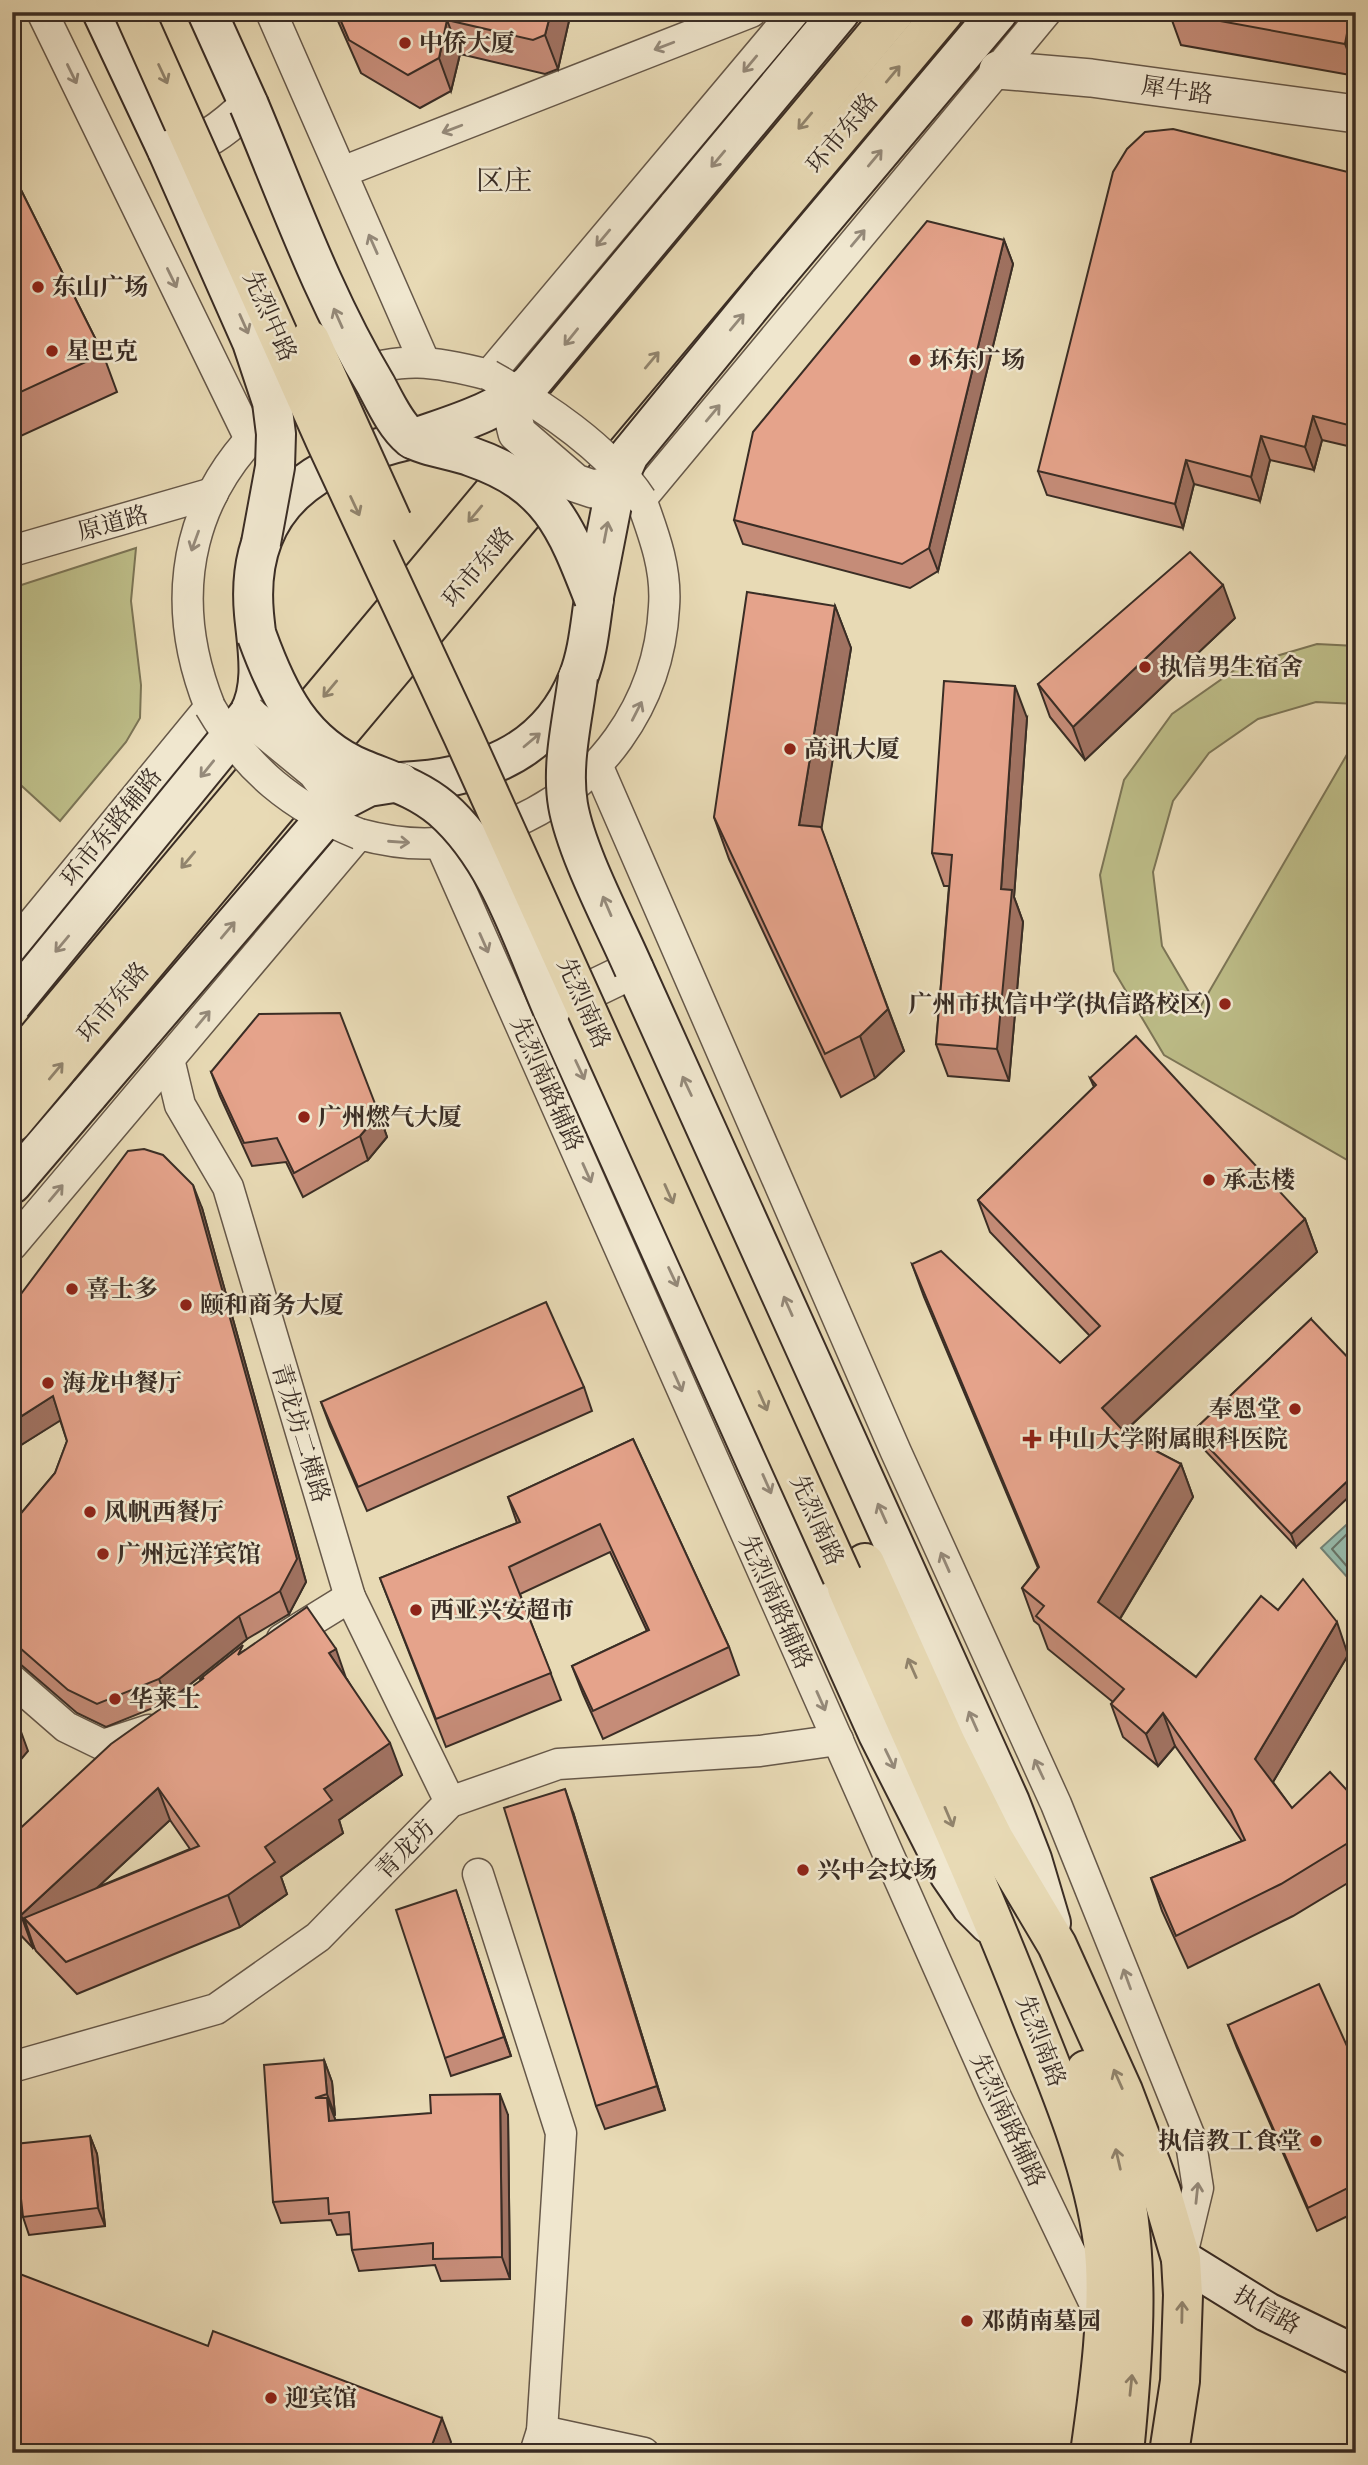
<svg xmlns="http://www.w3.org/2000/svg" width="1368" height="2465" viewBox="0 0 1368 2465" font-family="'EB Garamond','Noto Serif SC',serif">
  <rect width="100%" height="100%" fill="#e8dab5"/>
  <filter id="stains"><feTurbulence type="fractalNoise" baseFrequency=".00286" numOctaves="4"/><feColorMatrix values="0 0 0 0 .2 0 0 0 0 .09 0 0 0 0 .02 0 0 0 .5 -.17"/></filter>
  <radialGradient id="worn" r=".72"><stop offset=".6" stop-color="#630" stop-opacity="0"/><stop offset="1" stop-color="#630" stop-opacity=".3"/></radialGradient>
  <g fill="#bdbd88" stroke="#7c7556" stroke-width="2">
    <polygon points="136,548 131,601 141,685 140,718 126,742 60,821 12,777 12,588"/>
    <polygon points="1317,644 1356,646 1356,704 1316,702 1258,719 1209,753 1173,801 1153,872 1162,946 1199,1009 1356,739 1356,1165 1164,1055 1114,971 1100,875 1124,780 1172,714 1239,667"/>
  </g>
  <polygon fill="#97bbac" stroke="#728276" stroke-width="2" points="1356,1516 1356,1587 1321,1548"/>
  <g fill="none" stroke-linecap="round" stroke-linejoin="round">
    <polyline stroke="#687468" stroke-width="2" points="1356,1525 1332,1549 1356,1577"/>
    <g stroke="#665849" stroke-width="33">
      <g id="minor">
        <polyline points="42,12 250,439"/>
        <polyline points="271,12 424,361"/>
        <polyline points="342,172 751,12"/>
        <path d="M347,375C404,357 431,360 489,375L794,12"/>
        <polyline points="12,551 213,493"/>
        <polyline points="598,767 896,1452 1056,1804 1190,2137 1198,2188 1181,2259"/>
        <polyline points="440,843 995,2095 1103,2321"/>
        <path d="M12,948L210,707C164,592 189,483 287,405"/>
        <polyline points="169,1059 180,1105 228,1187 350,1597 450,1802"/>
        <path d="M12,1245L359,834C385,841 411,845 438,843C462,842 488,833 510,824C599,787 659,705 664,607C667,569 654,535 641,499L1046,12"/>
        <polyline points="282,1639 350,1597"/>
        <polyline points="12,1680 66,1727 103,1745 149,1730"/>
        <polyline points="478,1874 561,2133 542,2431 535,2453"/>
        <polyline points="12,2067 216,2009 318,1937 450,1802 558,1764 760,1751 838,1740"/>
        <polyline points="542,2431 644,2453"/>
      </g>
    </g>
    <g stroke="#665849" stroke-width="40">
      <g id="tertiary">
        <polyline points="998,70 1091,78 1356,114"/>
        <path d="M167,150C200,149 226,127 249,105"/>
        <polyline points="553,1008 634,969"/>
      </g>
    </g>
    <g stroke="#3a2d25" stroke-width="42">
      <g id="secondary">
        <polyline points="102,12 167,150"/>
        <polyline points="207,12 249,105"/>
        <polyline points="677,208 840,12"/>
        <polyline points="768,285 998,12"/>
        <path d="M248,715C265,686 257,646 254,614C244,503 317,461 412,439"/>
        <path d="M400,782C477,779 547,755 578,678C588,653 590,625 594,599"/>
        <polyline points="634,969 1010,1802 1032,1859 1051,1923"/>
        <polyline points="552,1008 878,1734 949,1874 971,1906 989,1924"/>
        <polyline points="12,1184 89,1094"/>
        <polyline points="1181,2259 1267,2312 1356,2355"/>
      </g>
    </g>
    <g stroke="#3a2d25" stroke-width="42">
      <g id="primary">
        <polyline points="865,1563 946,1743 994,1839 1057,1945 1123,2091 1161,2191 1181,2259 1183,2295 1180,2381 1169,2453"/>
        <path d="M847,1588C909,1731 975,1871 1031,2016C1060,2089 1092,2163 1103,2242C1111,2305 1099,2390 1090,2453"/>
        <path d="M1086,2070C1097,2097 1108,2123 1116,2151C1142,2251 1134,2351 1124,2453"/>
      </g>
    </g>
    <g stroke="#3a2d25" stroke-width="42">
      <g id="trunk">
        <polyline points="12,1068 895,12"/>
        <polyline points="12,1123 944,12"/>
      </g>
    </g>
    <use href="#minor" stroke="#f0e7cf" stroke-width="30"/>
    <use href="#tertiary" stroke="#f0e7cf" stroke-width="37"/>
    <use href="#secondary" stroke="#f0e7cf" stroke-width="38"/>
    <use href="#primary" stroke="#e8dab5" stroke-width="38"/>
    <use href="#trunk" stroke="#e8dab5" stroke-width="38"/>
    <g stroke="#665849" stroke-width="33" stroke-linecap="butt">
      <g id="minor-bridge">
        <path d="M489,375C542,405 607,447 641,499"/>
        <path d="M210,707C247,770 292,807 359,834"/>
      </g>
    </g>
    <g stroke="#665849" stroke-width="40" stroke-linecap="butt">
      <g id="tertiary-bridge">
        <polyline points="513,398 513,417 517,433 575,483 593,489 616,484"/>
        <polyline points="248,715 316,771 339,802"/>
      </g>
    </g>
    <g stroke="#3a2d25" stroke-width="42" stroke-linecap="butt">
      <g id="secondary-bridge">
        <path d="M249,105C289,200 323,297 376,385C385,402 396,426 411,438C422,446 458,451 472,457C550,484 566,527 594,599"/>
        <polyline points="167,150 252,342 272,402 276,434 275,467 261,543"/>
        <path d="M412,439C454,424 496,413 530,384L677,208"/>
        <polyline points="594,597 616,484 629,455 768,285"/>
        <path d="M257,636C278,694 302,744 362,769C391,781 417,788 442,809C499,859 523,941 552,1008"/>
        <path d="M578,677C573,718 561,764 568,805C576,852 614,923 634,969"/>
        <polyline points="12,1004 248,715"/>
        <polyline points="89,1094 339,802 368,787 400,782"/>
      </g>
    </g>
    <g stroke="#3a2d25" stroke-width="42" stroke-linecap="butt">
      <g id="primary-bridge">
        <polyline points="134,12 326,442 463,736 842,1576"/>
        <polyline points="310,340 392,521"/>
      </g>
    </g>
    <use href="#minor-bridge" stroke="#f0e7cf" stroke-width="30"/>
    <use href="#tertiary-bridge" stroke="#f0e7cf" stroke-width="37"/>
    <use href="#secondary-bridge" stroke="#f0e7cf" stroke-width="38"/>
    <use href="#primary-bridge" stroke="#e8dab5" stroke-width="38"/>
  </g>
  <g fill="#c58c78" stroke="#3a2d25" stroke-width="2" fill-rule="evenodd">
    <polygon points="334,12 571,12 558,69 545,74 460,54 451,91 420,108 361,73"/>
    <polygon points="1169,12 1356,12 1356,76 1181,45"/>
    <polygon points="12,172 103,354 117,392 12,440"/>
    <polygon points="1356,174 1356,448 1322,440 1314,470 1270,460 1260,501 1194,484 1183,528 1047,495 1038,471"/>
    <polygon points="1004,240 1013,264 938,571 910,588 743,544 734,520"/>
    <polygon points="835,606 851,648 821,828 904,1051 875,1078 841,1097 729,859 714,817"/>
    <polygon points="1235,618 1085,760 1050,717 1038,684"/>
    <polygon points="1027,718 1014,897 1023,922 1009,1081 948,1076 936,1044 949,886 944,886 932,853"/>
    <polygon points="211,1072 379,1114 387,1137 368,1160 303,1197 286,1162 252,1166 220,1096"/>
    <polygon points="1090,1078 1305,1219 1317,1252 1124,1432 1129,1437 1181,1464 1193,1497 1120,1619 1196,1677 1278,1610 1348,1655 1273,1782 1292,1808 1356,1800 1356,1878 1293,1916 1188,1968 1162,1911 1151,1878 1242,1841 1175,1746 1158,1766 1123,1737 1111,1704 1113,1702 1048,1649 1039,1625 1034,1621 1022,1588 1038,1568 924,1297 912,1264 1060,1363 1090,1336 990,1232 978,1200 1094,1087"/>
    <polygon points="202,1208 306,1582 289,1614 247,1639 168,1702 106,1727 77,1713 12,1657 12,1524 55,1473 67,1441 60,1420 21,1445 12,1446 12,1306"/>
    <polygon points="1311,1319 1296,1547 1198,1443 1193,1431"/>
    <polygon points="584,1387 592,1411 367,1511 330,1426 321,1402"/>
    <polygon points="633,1439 729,1647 739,1675 603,1739 583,1694 572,1666 647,1631 610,1552 520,1594 561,1700 446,1747 380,1578 517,1523 508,1497"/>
    <path d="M245,1650L347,1679L402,1775L339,1820L343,1833L281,1877L287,1894L240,1927L77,1994L36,1951L34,1947L33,1948L12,1926V1836L201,1681L200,1679ZM170,1820L190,1849L98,1887Z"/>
    <polygon points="573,1812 665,2110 605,2129 596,2106"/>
    <polygon points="462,1909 511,2056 451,2076 445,2058"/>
    <polygon points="1228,2025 1356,2066 1356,2212 1317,2231 1237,2048"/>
    <polygon points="324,2060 332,2082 335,2115 334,2116 335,2120 508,2115 510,2279 441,2281 435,2265 359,2271 352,2250 351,2234 337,2235 331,2220 281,2223 273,2202"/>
    <polygon points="90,2136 97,2154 105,2226 29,2235 23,2217"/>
  </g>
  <g fill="#a07261" stroke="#3a2d25" stroke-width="2">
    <polygon points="551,12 571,12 558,69 545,35"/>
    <polygon points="1351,12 1356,12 1356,72 1345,44"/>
    <polygon points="447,20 460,54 451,91 439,58"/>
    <polygon points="1004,240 1013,264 938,571 929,548"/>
    <polygon points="1313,416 1322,440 1314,470 1305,447"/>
    <polygon points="1261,436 1270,460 1260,501 1251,477"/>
    <polygon points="1186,460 1194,484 1183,528 1175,504"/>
    <polygon points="1223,585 1235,618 1085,760 1073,727"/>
    <polygon points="835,606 851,648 815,868 799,825"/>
    <polygon points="1015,686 1027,718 1014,897 1023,922 1009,1081 997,1049 1001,889"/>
    <polygon points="888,1009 904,1051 875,1078 860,1036"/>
    <polygon points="379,1114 387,1137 368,1160 360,1136"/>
    <polygon points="193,1185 202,1208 306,1582 289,1614 280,1591"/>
    <polygon points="1305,1219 1317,1252 1114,1441 1102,1408"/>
    <polygon points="53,1396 61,1420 21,1445 13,1422"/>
    <polygon points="1181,1464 1193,1497 1110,1635 1098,1602"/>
    <polygon points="1356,1473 1356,1490 1296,1547 1291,1534"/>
    <polygon points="239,1616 247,1639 168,1702 159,1679"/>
    <polygon points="1337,1622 1348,1655 1267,1792 1255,1759"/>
    <polygon points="336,1649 347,1681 329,1653"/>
    <polygon points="1163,1713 1175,1746 1158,1766 1146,1734"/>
    <polygon points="16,1718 28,1751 12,1770 12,1722"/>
    <polygon points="390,1743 402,1775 339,1820 343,1833 281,1877 287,1894 240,1927 228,1895 265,1847 324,1789"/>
    <polygon points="158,1788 170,1820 43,1938 24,1918 34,1947 33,1948 21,1915"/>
    <polygon points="565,1789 573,1812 665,2110 657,2086"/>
    <polygon points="456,1890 462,1909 511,2056 504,2037"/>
    <polygon points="324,2060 332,2082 335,2115 327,2094"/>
    <polygon points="500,2094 508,2115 510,2279 502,2257"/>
    <polygon points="327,2098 335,2119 337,2142 329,2121"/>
    <polygon points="90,2136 97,2154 105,2226 98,2208"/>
    <polygon points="442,2418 451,2442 447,2453 429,2453"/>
  </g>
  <g fill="#e5a38b" stroke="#3a2d25" stroke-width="2">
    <polygon points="337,12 551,12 545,35 533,40 447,20 439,58 408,75 349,40"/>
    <polygon points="1171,12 1351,12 1345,44"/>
    <polygon points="1173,129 1356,174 1356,427 1313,416 1305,447 1261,436 1251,477 1186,460 1175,504 1038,471 1113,172 1127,149 1145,132"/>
    <polygon points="12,172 103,354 12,396"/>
    <polygon points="927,221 1004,240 929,548 902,564 734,520 753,432"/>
    <polygon points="1190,552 1223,585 1073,727 1038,684"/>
    <polygon points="747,592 835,606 799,825 821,827 888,1009 860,1036 825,1054 714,817"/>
    <polygon points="944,681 1015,686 1001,889 1012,890 997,1049 936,1044 952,855 932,853"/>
    <polygon points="340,1013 379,1114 360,1136 294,1173 277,1138 244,1143 211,1072 259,1014"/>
    <polygon points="1136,1036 1305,1219 1102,1408 1129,1437 1181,1464 1098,1602 1196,1677 1261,1596 1278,1610 1303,1579 1337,1622 1255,1759 1292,1808 1330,1772 1356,1800 1356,1838 1281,1884 1176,1936 1151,1878 1245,1840 1231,1810 1163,1713 1146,1734 1111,1704 1124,1689 1036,1616 1044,1606 1022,1588 1039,1567 912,1264 941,1251 1060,1363 1100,1326 978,1200 1096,1085 1090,1078"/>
    <polygon points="144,1149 163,1155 193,1185 297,1559 280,1591 239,1616 159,1679 97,1704 68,1690 12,1641 12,1524 55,1473 67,1441 53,1396 12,1422 12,1306 128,1151"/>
    <polygon points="546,1302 584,1387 358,1487 321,1402"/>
    <polygon points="1311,1319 1356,1366 1356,1473 1291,1534 1193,1431"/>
    <polygon points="633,1439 729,1647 593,1711 572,1666 649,1630 600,1524 509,1567 551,1673 436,1719 380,1578 520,1522 508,1497"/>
    <polygon points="307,1607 336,1649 329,1653 390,1743 324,1789 332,1800 265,1847 275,1862 228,1895 66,1962 24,1918 199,1846 158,1788 21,1915 12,1906 12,1874 14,1872 12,1870 12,1836 111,1744 204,1678 200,1679 243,1645 238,1655"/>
    <polygon points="565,1789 657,2086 596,2106 504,1808"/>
    <polygon points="456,1890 504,2037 445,2058 396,1910"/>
    <polygon points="1319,1984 1356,2066 1356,2184 1308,2208 1228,2025"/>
    <polygon points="324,2060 327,2094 315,2098 327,2098 329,2121 431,2113 430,2095 500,2094 502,2257 433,2259 433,2243 352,2250 349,2212 329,2214 328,2198 273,2202 264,2065"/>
    <polygon points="90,2136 98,2208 23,2217 15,2144"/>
    <polygon points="12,2271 208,2346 213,2331 442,2418 429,2453 12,2453"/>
  </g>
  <defs><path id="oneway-shaft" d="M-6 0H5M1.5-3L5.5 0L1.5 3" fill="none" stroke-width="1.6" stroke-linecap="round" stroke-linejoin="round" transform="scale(1.75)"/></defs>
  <g stroke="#958a7a">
    <use href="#oneway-shaft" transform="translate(664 46) rotate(159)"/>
    <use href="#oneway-shaft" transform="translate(750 64) rotate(130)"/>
    <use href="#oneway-shaft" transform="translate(72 74) rotate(64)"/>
    <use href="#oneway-shaft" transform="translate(452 129) rotate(159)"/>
    <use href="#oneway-shaft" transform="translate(875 158) rotate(-50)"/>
    <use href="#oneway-shaft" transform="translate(718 159) rotate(130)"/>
    <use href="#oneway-shaft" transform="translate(603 238) rotate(130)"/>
    <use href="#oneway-shaft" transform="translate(858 238) rotate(-50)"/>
    <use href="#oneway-shaft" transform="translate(373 244) rotate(-114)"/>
    <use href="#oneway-shaft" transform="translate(172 278) rotate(64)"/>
    <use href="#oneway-shaft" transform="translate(338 318) rotate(-114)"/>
    <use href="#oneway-shaft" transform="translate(737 322) rotate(-50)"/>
    <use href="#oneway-shaft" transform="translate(244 324) rotate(66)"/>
    <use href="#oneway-shaft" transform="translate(571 337) rotate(129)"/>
    <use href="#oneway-shaft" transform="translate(713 413) rotate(-50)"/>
    <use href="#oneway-shaft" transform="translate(606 532) rotate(-79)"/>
    <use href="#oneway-shaft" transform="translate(195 541) rotate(110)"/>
    <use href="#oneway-shaft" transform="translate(637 711) rotate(-63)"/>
    <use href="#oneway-shaft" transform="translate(532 740) rotate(-40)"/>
    <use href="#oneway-shaft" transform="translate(207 769) rotate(129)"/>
    <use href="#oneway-shaft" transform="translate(399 842) rotate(4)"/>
    <use href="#oneway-shaft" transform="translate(607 906) rotate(-113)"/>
    <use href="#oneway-shaft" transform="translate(228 930) rotate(-50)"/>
    <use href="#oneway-shaft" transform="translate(484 943) rotate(66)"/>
    <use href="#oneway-shaft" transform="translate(62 944) rotate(130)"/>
    <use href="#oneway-shaft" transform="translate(203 1019) rotate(-50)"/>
    <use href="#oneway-shaft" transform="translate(580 1070) rotate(65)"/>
    <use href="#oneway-shaft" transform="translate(687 1086) rotate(-115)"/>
    <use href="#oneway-shaft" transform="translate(587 1173) rotate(66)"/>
    <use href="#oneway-shaft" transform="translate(56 1193) rotate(-50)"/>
    <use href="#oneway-shaft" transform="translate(673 1277) rotate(65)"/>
    <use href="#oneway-shaft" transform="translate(788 1306) rotate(-114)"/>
    <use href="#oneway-shaft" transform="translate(678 1382) rotate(66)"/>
    <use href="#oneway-shaft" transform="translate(767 1484) rotate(66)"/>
    <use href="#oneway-shaft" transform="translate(882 1513) rotate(-114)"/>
    <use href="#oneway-shaft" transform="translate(945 1562) rotate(-114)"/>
    <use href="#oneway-shaft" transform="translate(821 1701) rotate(66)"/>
    <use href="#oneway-shaft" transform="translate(973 1721) rotate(-114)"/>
    <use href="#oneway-shaft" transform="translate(890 1759) rotate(64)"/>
    <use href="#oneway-shaft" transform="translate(1039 1769) rotate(-115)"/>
    <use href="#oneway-shaft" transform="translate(1127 1979) rotate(-110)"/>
    <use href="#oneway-shaft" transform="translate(1197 2193) rotate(-84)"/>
  </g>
  <g stroke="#91846d">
    <use href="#oneway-shaft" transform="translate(163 74) rotate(65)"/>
    <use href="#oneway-shaft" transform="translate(893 74) rotate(-50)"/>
    <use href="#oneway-shaft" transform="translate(805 121) rotate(130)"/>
    <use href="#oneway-shaft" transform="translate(652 360) rotate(-50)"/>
    <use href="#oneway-shaft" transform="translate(355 506) rotate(65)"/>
    <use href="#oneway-shaft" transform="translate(475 514) rotate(130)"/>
    <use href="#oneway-shaft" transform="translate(330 689) rotate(130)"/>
    <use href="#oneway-shaft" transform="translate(188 860) rotate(130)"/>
    <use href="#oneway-shaft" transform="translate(56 1071) rotate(-50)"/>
    <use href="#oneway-shaft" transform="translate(669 1194) rotate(66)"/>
    <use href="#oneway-shaft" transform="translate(763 1401) rotate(66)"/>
    <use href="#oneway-shaft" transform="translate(912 1668) rotate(-114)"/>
    <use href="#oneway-shaft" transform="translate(949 1817) rotate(67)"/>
    <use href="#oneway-shaft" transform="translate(1118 2079) rotate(-114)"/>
    <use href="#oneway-shaft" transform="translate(1118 2159) rotate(-103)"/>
    <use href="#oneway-shaft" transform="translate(1182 2312) rotate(-89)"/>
    <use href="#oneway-shaft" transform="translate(1131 2385) rotate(-84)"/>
  </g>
  <g fill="#8f2418" stroke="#f0e7cf" stroke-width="2.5">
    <circle cx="405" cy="43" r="7"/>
    <circle cx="38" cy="287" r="7"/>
    <circle cx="52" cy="351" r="7"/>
    <circle cx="915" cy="360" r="7"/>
    <circle cx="1145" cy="667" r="7"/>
    <circle cx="790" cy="749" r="7"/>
    <circle cx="1225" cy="1004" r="7"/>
    <circle cx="304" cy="1117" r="7"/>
    <circle cx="1209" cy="1180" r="7"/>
    <circle cx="72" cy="1289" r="7"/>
    <circle cx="186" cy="1305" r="7"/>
    <circle cx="48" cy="1383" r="7"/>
    <circle cx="1295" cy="1409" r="7"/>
    <path d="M1028.5 1428.5h7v7h7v7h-7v7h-7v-7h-7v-7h7z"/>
    <circle cx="90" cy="1512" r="7"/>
    <circle cx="103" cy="1554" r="7"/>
    <circle cx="416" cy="1610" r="7"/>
    <circle cx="115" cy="1699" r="7"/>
    <circle cx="803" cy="1870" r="7"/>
    <circle cx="1316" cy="2141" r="7"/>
    <circle cx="967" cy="2321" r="7"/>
    <circle cx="271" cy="2398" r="7"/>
  </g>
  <g text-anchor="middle" stroke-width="5" stroke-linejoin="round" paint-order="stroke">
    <g font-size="24" font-weight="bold" fill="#3a2d25" stroke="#f0e7cf" text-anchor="start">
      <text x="419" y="51">中侨大厦</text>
      <text x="52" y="295">东山广场</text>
      <text x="66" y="359">星巴克</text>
      <text x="929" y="368">环东广场</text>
      <text x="1159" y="675">执信男生宿舍</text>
      <text x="804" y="757">高讯大厦</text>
      <text x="1211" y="1012" text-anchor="end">广州市执信中学(执信路校区)</text>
      <text x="318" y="1125">广州燃气大厦</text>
      <text x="1223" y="1188">承志楼</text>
      <text x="86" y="1297">喜士多</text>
      <text x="200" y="1313">颐和商务大厦</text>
      <text x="62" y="1391">海龙中餐厅</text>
      <text x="1281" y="1417" text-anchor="end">奉恩堂</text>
      <text x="1048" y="1447">中山大学附属眼科医院</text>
      <text x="104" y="1520">风帆西餐厅</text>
      <text x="117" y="1562">广州远洋宾馆</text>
      <text x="430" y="1618">西亚兴安超市</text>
      <text x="129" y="1707">华莱士</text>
      <text x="817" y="1878">兴中会坟场</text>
      <text x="1302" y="2149" text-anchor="end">执信教工食堂</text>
      <text x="981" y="2329">邓荫南墓园</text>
      <text x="285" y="2406">迎宾馆</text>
    </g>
    <g font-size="24" fill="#3a2d25" stroke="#f0e7cf">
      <text transform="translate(1177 90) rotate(8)" y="8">犀牛路</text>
      <text transform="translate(842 133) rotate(-50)" y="8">环市东路</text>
      <text transform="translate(270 316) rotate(66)" y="8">先烈中路</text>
      <text transform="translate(113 523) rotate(-15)" y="8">原道路</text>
      <text transform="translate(478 567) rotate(-50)" y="8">环市东路</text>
      <text transform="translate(111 827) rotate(-51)" y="8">环市东路辅路</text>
      <text transform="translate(113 1002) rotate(-50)" y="8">环市东路</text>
      <text transform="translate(584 1003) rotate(66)" y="8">先烈南路</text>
      <text transform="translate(547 1084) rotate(66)" y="8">先烈南路辅路</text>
      <text transform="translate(301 1433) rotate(73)" y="8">青龙坊二横路</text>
      <text transform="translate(817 1520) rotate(66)" y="8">先烈南路</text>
      <text transform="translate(776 1602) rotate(66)" y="8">先烈南路辅路</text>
      <text transform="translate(405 1849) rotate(-46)" y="8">青龙坊</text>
      <text transform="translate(1041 2041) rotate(69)" y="8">先烈南路</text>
      <text transform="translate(1008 2120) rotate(65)" y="8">先烈南路辅路</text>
      <text transform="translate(1267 2310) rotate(29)" y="8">执信路</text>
    </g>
    <g font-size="28" fill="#3a2d25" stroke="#f0e7cf">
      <text x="504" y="190">区庄</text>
    </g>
  </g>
  <rect width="1368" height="2465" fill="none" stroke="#e8dab5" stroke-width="42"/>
  <rect x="14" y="14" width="1340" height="2437" fill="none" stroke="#3a2d25" stroke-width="3.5"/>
  <rect x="21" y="21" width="1326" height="2423" fill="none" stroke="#3a2d25" stroke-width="2"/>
  <rect width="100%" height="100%" filter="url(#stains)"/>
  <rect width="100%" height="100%" fill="url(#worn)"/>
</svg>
